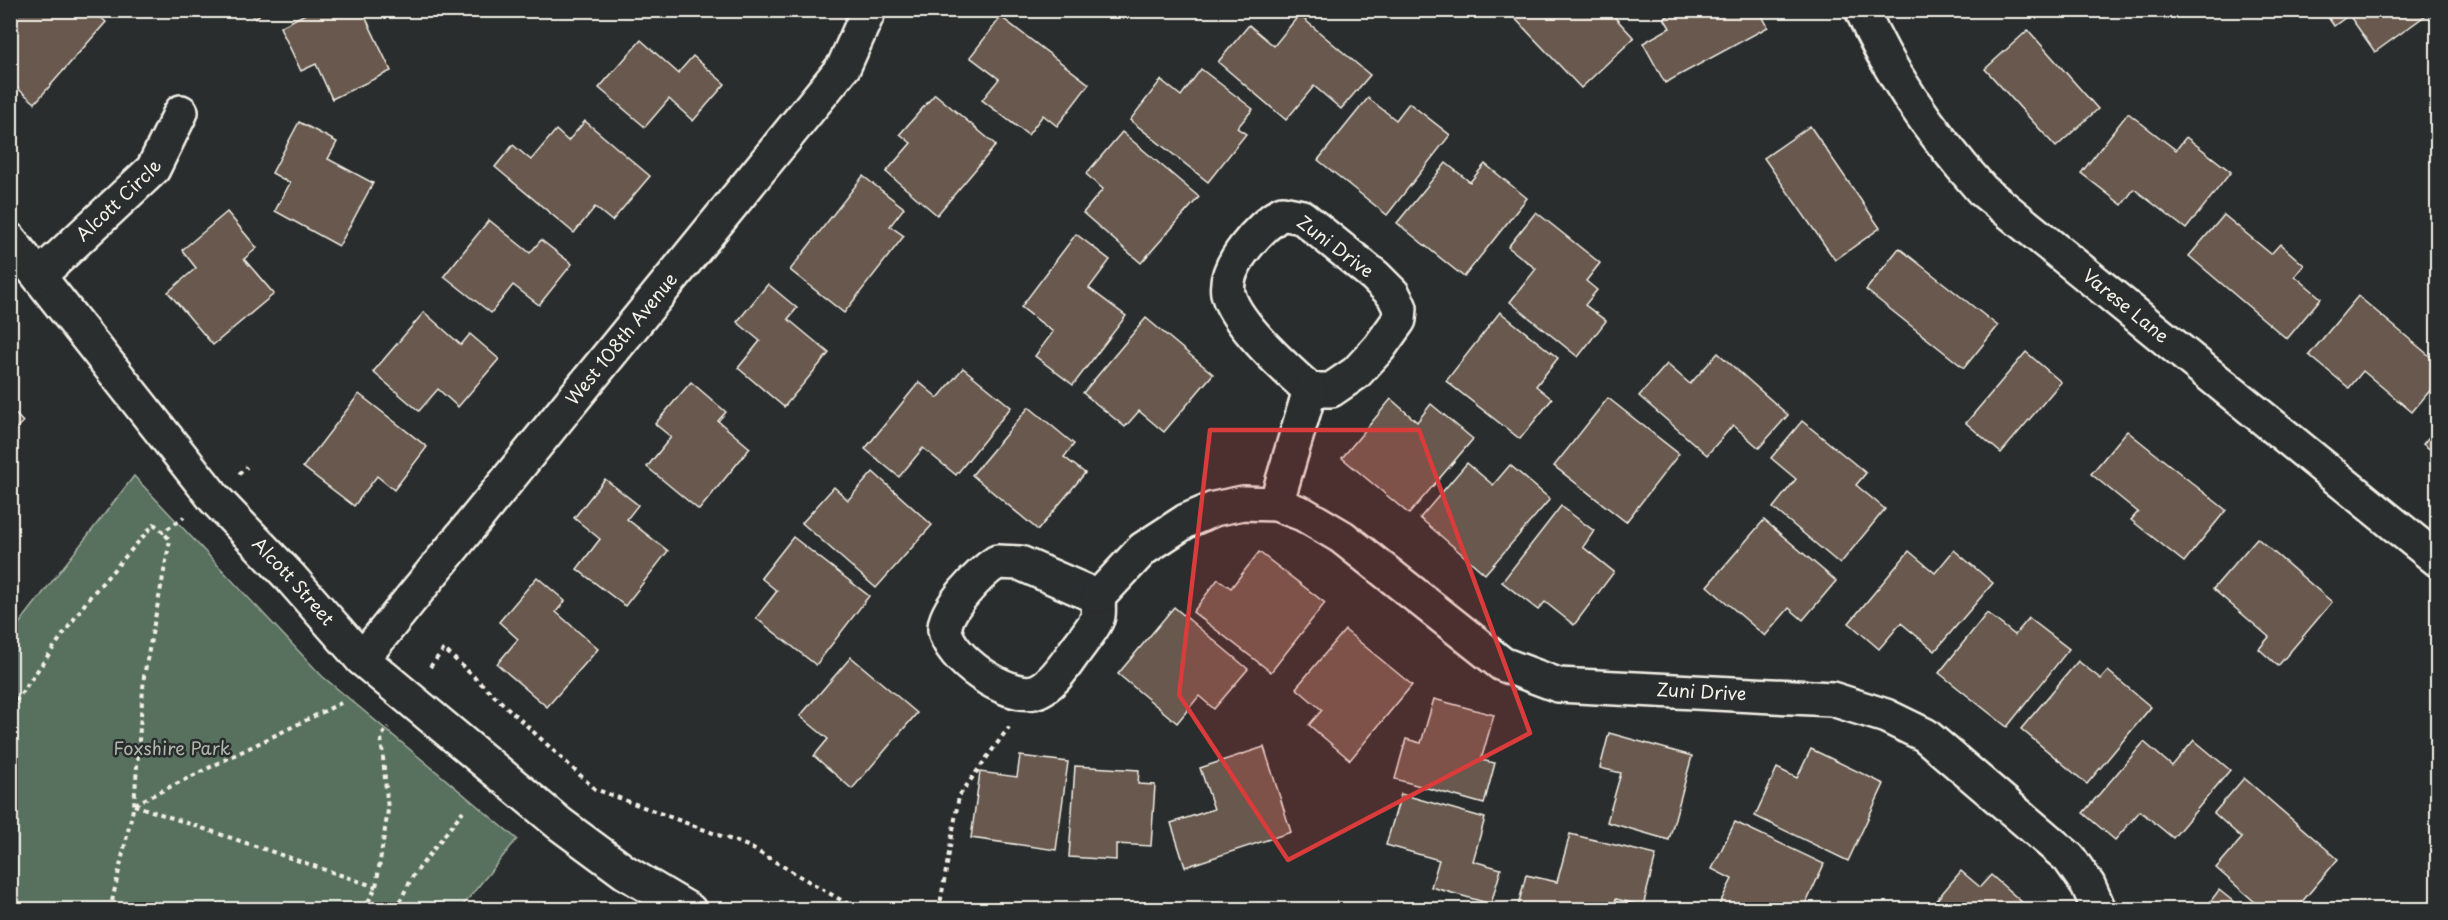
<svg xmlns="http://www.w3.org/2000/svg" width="2448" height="920" viewBox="0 0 2448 920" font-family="'Playpen Sans',sans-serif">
  <rect width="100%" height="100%" fill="#2a2d2e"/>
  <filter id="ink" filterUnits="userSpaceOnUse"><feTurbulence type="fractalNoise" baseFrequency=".0167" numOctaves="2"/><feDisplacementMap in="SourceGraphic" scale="12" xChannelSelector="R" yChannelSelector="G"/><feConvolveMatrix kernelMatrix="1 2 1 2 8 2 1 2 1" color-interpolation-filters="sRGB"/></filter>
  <g filter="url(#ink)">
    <polygon fill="#58715f" stroke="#a6b1a4" stroke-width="1.5" points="134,476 322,676 517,839 460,909 11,909 11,634"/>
    <g fill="#67594e" stroke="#f4f1e8" stroke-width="1.5">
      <polygon points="10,10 70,10 74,14 77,10 93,10 106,22 35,103 10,82"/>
      <polygon points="245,10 263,10 256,19"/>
      <polygon points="313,10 362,10 391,71 332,99 316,64 301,71 280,27"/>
      <polygon points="1507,10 1581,10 1584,14 1587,10 1608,10 1634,38 1581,88"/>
      <polygon points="1679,10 1759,10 1768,27 1665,83 1643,43 1670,28 1664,18"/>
      <polygon points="2323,10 2433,10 2375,52 2349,15 2334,26"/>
      <polygon points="1299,15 1370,75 1341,109 1314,86 1286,120 1218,62 1249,25 1274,46"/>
      <polygon points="1001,17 1089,84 1057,126 1043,115 1028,135 982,100 999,79 970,57"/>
      <polygon points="2028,30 2098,109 2056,147 1985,69"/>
      <polygon points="641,40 678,73 693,56 725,84 693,121 669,99 645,127 599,88"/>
      <polygon points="1201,69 1253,109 1237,128 1246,134 1208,182 1130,120 1161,80 1181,96"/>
      <polygon points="935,94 996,145 937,215 886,172 911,143 900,134"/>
      <polygon points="1368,98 1396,120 1409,103 1450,135 1387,215 1318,160"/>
      <polygon points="2128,113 2176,150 2186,137 2231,172 2186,229 2134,189 2122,205 2081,173"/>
      <polygon points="585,121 650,176 612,221 595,207 574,233 495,167 513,145 531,160 556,130 568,141"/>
      <polygon points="299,122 337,142 328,159 373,183 339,246 275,211 290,183 272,173"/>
      <polygon points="1810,126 1880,228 1835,260 1764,158"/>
      <polygon points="1122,132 1199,197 1141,263 1083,213 1103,189 1086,174"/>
      <polygon points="1446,163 1470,182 1485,164 1527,198 1464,277 1397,223"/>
      <polygon points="863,176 904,208 890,226 904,236 844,313 790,270"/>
      <polygon points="227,212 257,248 244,259 274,294 213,345 168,292 196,268 182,250"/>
      <polygon points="1536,212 1600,263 1586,281 1597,290 1585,305 1606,321 1578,357 1510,302 1536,269 1508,247"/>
      <polygon points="2224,215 2271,254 2280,244 2304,265 2295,276 2321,298 2287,339 2189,256"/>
      <polygon points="489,220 530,253 541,240 572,264 539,305 513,285 491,313 444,276"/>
      <polygon points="1076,234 1110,260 1089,288 1126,316 1073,385 1035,356 1053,332 1021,307"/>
      <polygon points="1899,248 1998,326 1964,368 1866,290"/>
      <polygon points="768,284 797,308 788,319 829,353 784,407 738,368 760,341 737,322"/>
      <polygon points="2358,296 2438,363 2438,381 2412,412 2363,371 2349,388 2309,355"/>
      <polygon points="424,312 461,345 470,334 499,359 458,407 438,389 419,411 373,372"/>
      <polygon points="1500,312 1558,358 1536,386 1552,399 1520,439 1446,381"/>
      <polygon points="1146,318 1213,374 1164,432 1139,411 1125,427 1083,393"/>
      <polygon points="2026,352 2061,382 2001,453 1966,423"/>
      <polygon points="1718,353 1788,415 1759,448 1733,425 1707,455 1639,396 1667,364 1690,384"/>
      <polygon points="963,368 1011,407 956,475 923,448 899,477 865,449 919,382 938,398"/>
      <polygon points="691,382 726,412 718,421 750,448 699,510 647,467 671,437 655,424"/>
      <polygon points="359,394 427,447 394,490 377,476 354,506 303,467"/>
      <polygon points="1608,398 1679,454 1626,522 1554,466"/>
      <polygon points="1391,399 1417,422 1431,404 1473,439 1409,514 1342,458"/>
      <polygon points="1029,407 1074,444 1064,457 1085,473 1038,530 972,475"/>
      <polygon points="10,408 23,422 10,434"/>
      <polygon points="1802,421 1866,473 1856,485 1885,509 1840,564 1773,508 1796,479 1771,458"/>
      <polygon points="2438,426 2438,455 2423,444"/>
      <polygon points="2127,431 2226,510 2184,562 2131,520 2138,512 2091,474"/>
      <polygon points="1467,463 1493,485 1510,465 1550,499 1485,574 1420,518"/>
      <polygon points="873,472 932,525 876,588 802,523 834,487 848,500"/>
      <polygon points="605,479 638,505 627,519 668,551 625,606 577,569 600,539 574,518"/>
      <polygon points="1561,506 1594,531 1583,547 1614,572 1574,625 1545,602 1538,610 1502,582"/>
      <polygon points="1764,520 1836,581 1803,620 1789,608 1765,636 1707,586"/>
      <polygon points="793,537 869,596 816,665 756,618 777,591 761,578"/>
      <polygon points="2257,538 2332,602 2278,666 2259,649 2269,637 2213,589"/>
      <polygon points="1954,550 1993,583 1935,651 1901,623 1879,649 1849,623 1909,551 1935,573"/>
      <polygon points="1259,552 1325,603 1271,672 1193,612 1218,579 1231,588"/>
      <polygon points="537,577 565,601 556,612 598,649 547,707 497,664 518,639 499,622"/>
      <polygon points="1174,607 1248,669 1214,709 1199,696 1177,723 1118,674"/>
      <polygon points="1987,613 2015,635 2029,618 2069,649 2007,727 1939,673"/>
      <polygon points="1345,630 1412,685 1350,760 1309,725 1322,710 1296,688"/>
      <polygon points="851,657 917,713 852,789 814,756 828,739 800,716"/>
      <polygon points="2078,661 2101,679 2108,671 2151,707 2087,784 2021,729"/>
      <polygon points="1434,699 1494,715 1481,760 1495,763 1484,804 1395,779 1406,739 1421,743"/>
      <polygon points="1609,733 1692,756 1669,840 1607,822 1621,773 1600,768"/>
      <polygon points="2194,740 2230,770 2173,838 2140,811 2115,840 2083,813 2144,742 2172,766"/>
      <polygon points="1264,747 1291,832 1185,867 1171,823 1214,809 1200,768"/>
      <polygon points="1811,749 1884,784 1848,861 1755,816 1777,768 1797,778"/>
      <polygon points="1020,756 1068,762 1056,850 971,838 980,772 1017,777"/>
      <polygon points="1075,766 1139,770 1138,784 1155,785 1151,846 1116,844 1116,860 1069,857"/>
      <polygon points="2244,778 2338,859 2295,910 2264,910 2216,868 2242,838 2214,813"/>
      <polygon points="1401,794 1485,818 1473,861 1501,869 1491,904 1431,887 1439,860 1386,845"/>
      <polygon points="1735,822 1824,864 1803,910 1717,909 1732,879 1712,869"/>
      <polygon points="1570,834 1656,855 1643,906 1616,899 1613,910 1517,910 1526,875 1557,882"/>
      <polygon points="1961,871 1980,887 1991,875 2031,910 1928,910"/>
      <polygon points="2219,890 2244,910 2204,910"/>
    </g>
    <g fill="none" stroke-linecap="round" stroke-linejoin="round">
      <g stroke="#f4f1e8" stroke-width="38">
        <g id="minor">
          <path id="s1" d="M1862,10C1890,76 1935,137 1982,190L2438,560"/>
          <path d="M1282,213L1302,217L1375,276L1393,294L1400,308L1399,320L1379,348L1356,373L1331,390H1310C1287,370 1234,322 1228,293C1223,265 1261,226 1282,213Z"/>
          <path id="s2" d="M10,240L214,498L290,577L362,659L560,824L625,872L689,910"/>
          <path id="s3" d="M39,276L153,169L181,112"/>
          <polyline points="1276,504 1310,390"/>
          <path d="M997,562L1020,563L1098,597C1098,603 1099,610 1098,616C1096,625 1079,645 1073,654C1064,667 1050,688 1034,692C1006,698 949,658 945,630C943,610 981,572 997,562Z"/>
          <path id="s4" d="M1098,597L1143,549L1186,521L1214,509L1243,503L1276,504L1303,514L1342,537L1502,664L1558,685L1832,699L1886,716L1925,735L2069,858L2088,885L2099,910"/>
          <path id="s5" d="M362,659L844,66L869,10"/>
        </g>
      </g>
      <g stroke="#f4f1e8" stroke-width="4" stroke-dasharray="4.5 4.5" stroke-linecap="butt">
        <polyline points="239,474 247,467"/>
        <polyline points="430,667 444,649 595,789 748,846 858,910"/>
        <polyline points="10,709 89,598 154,524 163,532 184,517"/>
        <polyline points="135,804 343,702"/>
        <polyline points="134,805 376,887"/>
        <polyline points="110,910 134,805 144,676 170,540 163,532"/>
        <polyline points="364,910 376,887 388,810 381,737 388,727"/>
        <polyline points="395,910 413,876 463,811"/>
        <polyline points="939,910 959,796 1009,727"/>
      </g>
      <use href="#minor" stroke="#2a2d2e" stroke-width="33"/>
    </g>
  </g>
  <path fill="#d93c3b" fill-opacity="0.2" stroke="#d93c3b" stroke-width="4.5" stroke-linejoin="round" d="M1210,430H1419L1530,733L1288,860L1179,695Z"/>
  <g text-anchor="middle" stroke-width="5" stroke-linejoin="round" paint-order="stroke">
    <g font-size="18" fill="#f4f1e8" stroke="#2a2d2e">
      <text dy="6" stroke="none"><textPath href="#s3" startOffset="110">Alcott Circle</textPath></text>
      <text transform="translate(1335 247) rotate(37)" y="6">Zuni Drive</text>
      <text dy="6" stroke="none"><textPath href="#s1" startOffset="402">Varese Lane</textPath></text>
      <text dy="6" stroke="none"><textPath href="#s5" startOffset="412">West 108th Avenue</textPath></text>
      <text dy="6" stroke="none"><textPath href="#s2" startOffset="444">Alcott Street</textPath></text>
      <text dy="6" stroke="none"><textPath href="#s4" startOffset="692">Zuni Drive</textPath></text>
    </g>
    <g font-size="18" fill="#aeb7aa" stroke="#2a2d2e">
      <text x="172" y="755">Foxshire Park</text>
    </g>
  </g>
  <rect width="2448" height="920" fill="none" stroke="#2a2d2e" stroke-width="36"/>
  <rect x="18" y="18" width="2412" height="884" fill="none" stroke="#f4f1e8" stroke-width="2" filter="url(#ink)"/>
</svg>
